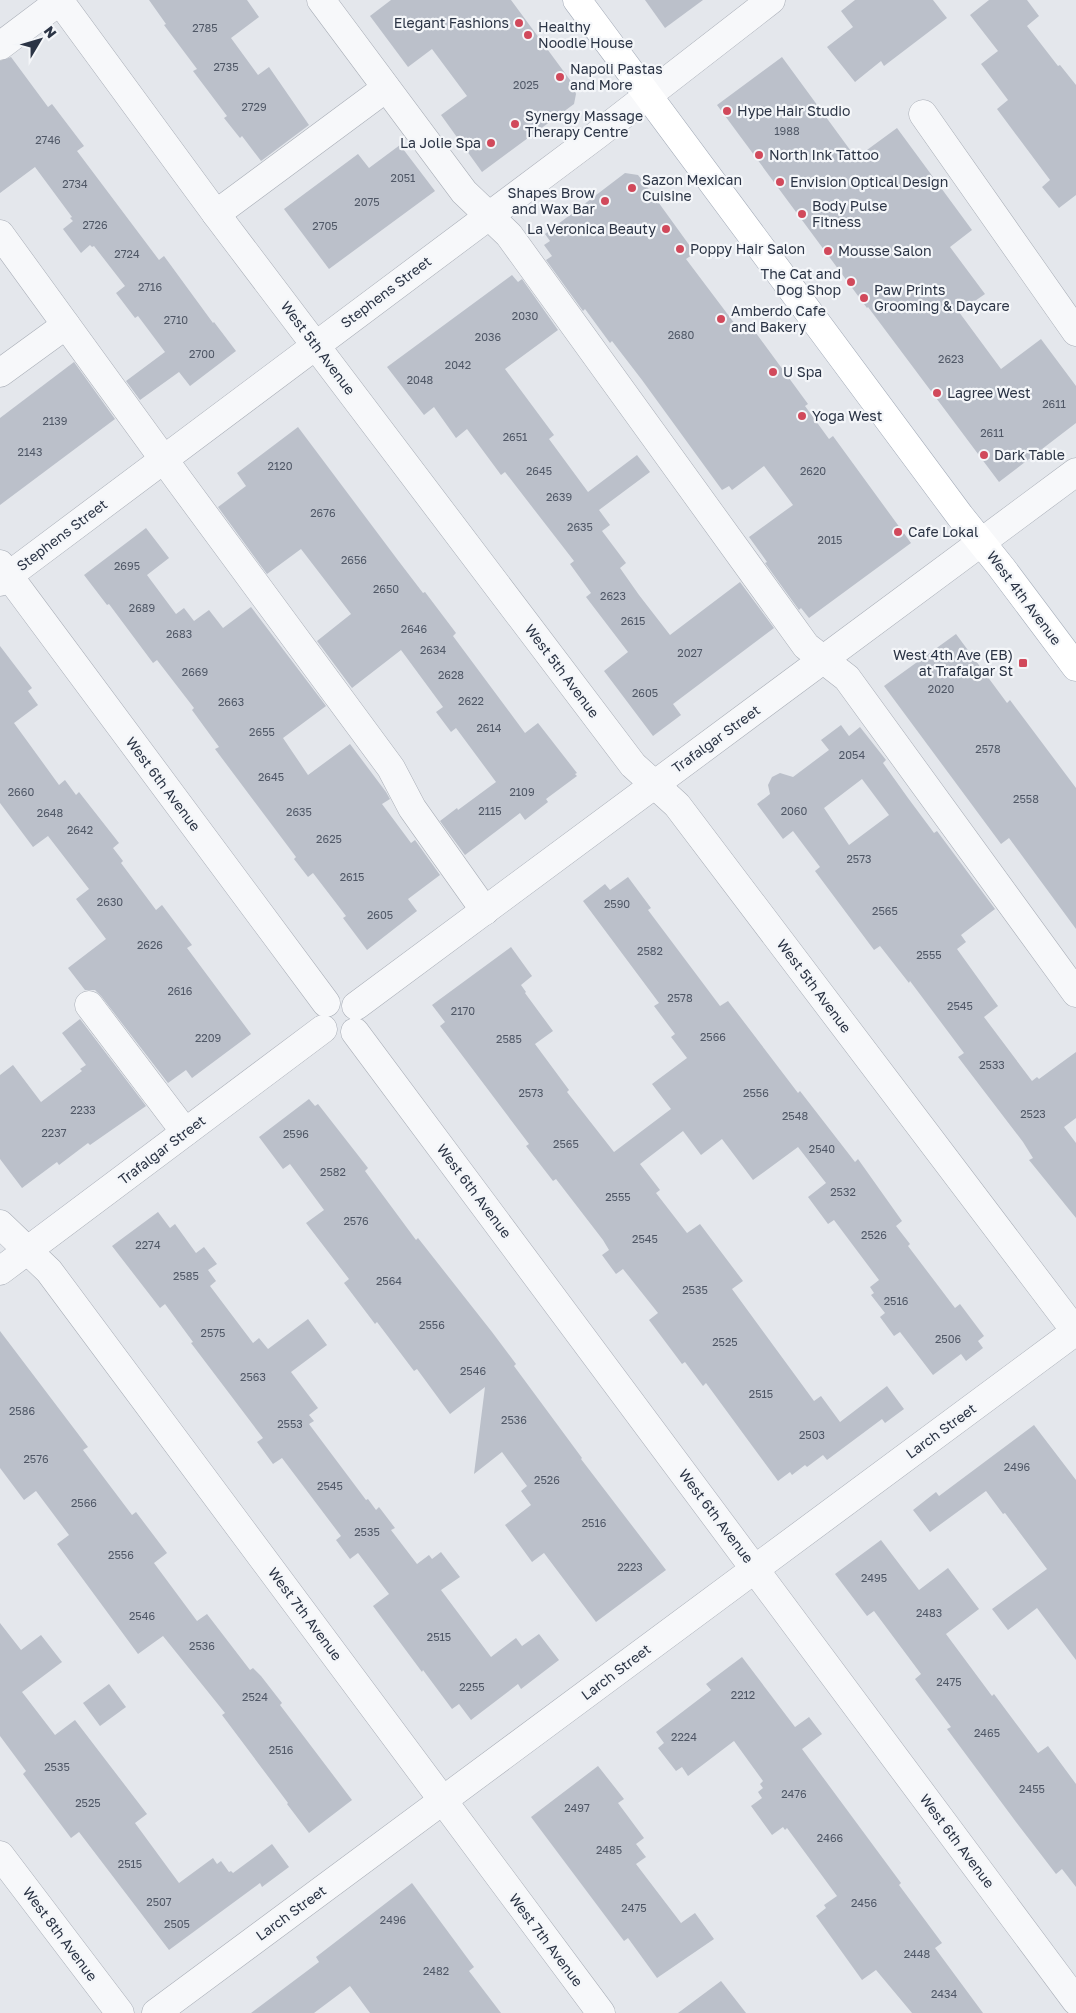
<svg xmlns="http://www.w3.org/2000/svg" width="1076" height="2013" viewBox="0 0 1076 2013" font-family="'Golos Text',sans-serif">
  <rect width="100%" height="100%" fill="#e4e7ec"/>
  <g fill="#bbc0ca" fill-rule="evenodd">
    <polygon points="149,0 247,0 259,17 231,38 258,75 269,67 309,125 261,161 242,136 240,138 224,118 227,116 193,71 197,69 164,25 166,24"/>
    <polygon points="391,0 511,0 573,84 576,94 574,104 482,172 441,115 467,96 432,49 408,67 370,16"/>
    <polygon points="645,0 703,0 665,28"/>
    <polygon points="855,0 933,0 947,18 884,66 881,61 855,82 827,47 853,27 841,11"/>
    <polygon points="989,0 1027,0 1039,16 1027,26 1058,66 1060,65 1076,85 1076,195 1059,208 1042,187 1050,180 997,109 1008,100 981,64 998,51 970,15"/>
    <polygon points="11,57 48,107 52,104 84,146 77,151 159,260 164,256 213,323 214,322 236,351 190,386 179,372 140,400 126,381 165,352 138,316 135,318 116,293 125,286 94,246 92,247 90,245 81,253 63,229 73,221 70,218 72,217 35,167 0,193 0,61"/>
    <polygon points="782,57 856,158 897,128 972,230 950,247 985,294 959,312 1001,369 1041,339 1076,386 1076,423 999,482 868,307 867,308 717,105"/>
    <polygon points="400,145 435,191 329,269 284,209 358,154 369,168"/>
    <polygon points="625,173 638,175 648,188 695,253 686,259 741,332 750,325 808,404 805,406 829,439 833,436 911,543 809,618 801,608 799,610 765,563 767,562 749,537 793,505 764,466 732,490 729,486 722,490 642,380 612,341 610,343 585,309 583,311 546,260 552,256 544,245 550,241 545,234"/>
    <polygon points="512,275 518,282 522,279 558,330 505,369 554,435 549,439 588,492 637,455 650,472 599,510 610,525 602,531 626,563 620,568 639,595 670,635 740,582 774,628 673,704 681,715 653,736 604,671 628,652 586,597 591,593 570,564 574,561 505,472 501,475 467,429 456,438 434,407 424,415 387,367"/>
    <polygon points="74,362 115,419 0,505 0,418"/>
    <polygon points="298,427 397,559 423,593 425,592 456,633 453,636 525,733 538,723 577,773 575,774 577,776 546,799 548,802 525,820 520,813 465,855 440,821 457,808 458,810 496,782 456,728 451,732 436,712 443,707 401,650 352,688 317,641 351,614 301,549 267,574 218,507 246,486 237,473"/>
    <polygon points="146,528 169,558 147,575 176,614 184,608 194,621 209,610 223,628 251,607 326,706 283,738 308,775 350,744 386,792 390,799 382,804 411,843 415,840 440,875 408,899 417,911 367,950 343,918 346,916 313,873 308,877 294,859 296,857 215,749 219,747 192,710 194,708 157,660 153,663 109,604 107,605 84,575"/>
    <polygon points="956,634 1007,703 1010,700 1076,788 1076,929 1009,838 1001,844 884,686"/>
    <polygon points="0,646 32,688 28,691 38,705 14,723 59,785 65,780 76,795 79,792 119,843 113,848 123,861 121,863 156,910 162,905 192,945 187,948 251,1034 192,1078 186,1070 168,1083 101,996 95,990 85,990 68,968 106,939 76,899 89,889 48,836 33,847 0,803"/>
    <path d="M841,725L849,736L860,727L886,760L883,763L908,798L934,833L937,831L995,909L961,935L966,942L957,949L998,1006L984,1017L1032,1081L1037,1077L1039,1079L1076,1052V1118L1064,1127L1076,1143V1218L1029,1160L1033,1158L1023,1142L958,1057L964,1053L910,981L909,983L880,946L874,950L815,871L820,867L793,831L783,839L757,804L770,794L768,785L772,777L780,773L793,777L829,750L821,740ZM862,779L889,815L849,845L824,808Z"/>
    <polygon points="628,877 651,908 648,910 720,1006 728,1001 798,1093 800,1091 855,1162 858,1159 902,1221 896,1226 910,1244 908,1246 955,1308 960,1304 984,1336 978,1341 983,1348 966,1361 961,1354 933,1375 900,1332 894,1336 880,1317 885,1313 871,1295 874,1293 870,1287 879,1280 834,1220 828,1224 808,1197 826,1183 798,1147 753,1180 722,1139 701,1155 683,1131 640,1164 660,1190 656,1193 687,1233 700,1224 743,1281 732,1289 814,1401 821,1396 840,1422 887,1386 904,1409 885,1423 882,1419 827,1460 823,1455 807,1467 805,1465 792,1475 790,1472 778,1481 706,1383 703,1386 685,1362 682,1364 649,1320 658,1313 623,1269 616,1274 602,1255 609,1250 603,1240 556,1179 553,1181 526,1146 529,1144 440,1026 445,1022 432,1005 511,947 532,976 521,985 526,992 525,993 553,1031 535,1044 569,1090 567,1092 614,1152 671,1109 652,1084 687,1058 671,1037 675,1034 654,1006 659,1003 583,901 605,884 610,890"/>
    <polygon points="80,1019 146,1106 90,1145 88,1143 59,1165 57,1162 22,1188 0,1159 0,1075 13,1065 41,1102 82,1071 80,1069 86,1065 62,1033"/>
    <polygon points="309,1099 315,1106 318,1104 368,1168 365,1171 416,1240 418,1238 492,1332 516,1364 514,1366 582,1458 581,1459 666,1570 596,1622 544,1553 532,1562 505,1525 531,1505 521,1491 527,1486 502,1452 474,1474 485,1387 450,1414 417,1369 414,1371 377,1322 375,1324 344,1283 349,1279 306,1223 324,1210 290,1164 283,1169 259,1137"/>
    <polygon points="158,1212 170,1228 175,1224 196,1253 204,1247 217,1264 208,1270 216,1281 210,1286 253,1343 259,1338 268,1349 308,1319 327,1345 291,1372 318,1408 309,1415 314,1421 309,1424 366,1500 368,1499 376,1510 379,1507 395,1528 391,1530 417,1564 429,1555 432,1559 441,1552 460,1577 441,1590 491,1657 516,1638 522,1646 539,1634 559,1660 521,1689 518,1684 471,1720 459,1704 452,1709 423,1670 422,1672 373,1606 389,1594 358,1553 350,1559 336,1540 341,1536 282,1458 273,1464 257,1442 263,1438 191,1343 193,1342 165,1304 160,1308 112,1246"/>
    <polygon points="0,1331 88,1447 83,1450 132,1515 136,1512 167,1553 154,1563 197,1621 207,1614 250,1670 253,1668 261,1676 282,1703 280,1705 352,1800 309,1833 287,1804 288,1803 222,1715 225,1713 163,1636 138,1654 57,1544 69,1535 36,1491 24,1500 0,1468"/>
    <polygon points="1034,1425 1076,1480 1076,1660 1037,1608 1008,1630 992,1609 1047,1569 1005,1513 1003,1514 986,1491 930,1532 913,1510 936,1492 939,1496"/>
    <polygon points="881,1540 919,1590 948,1568 979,1609 946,1634 992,1696 994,1694 1038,1753 1048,1746 1076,1784 1076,1887 1062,1869 1056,1874 1016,1822 947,1729 951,1727 915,1679 921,1674 874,1611 867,1616 835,1574"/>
    <polygon points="0,1623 21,1650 41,1635 62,1662 22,1692 55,1735 75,1720 147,1814 135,1823 179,1883 213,1858 217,1864 221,1861 229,1872 231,1871 233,1873 272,1844 289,1867 262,1887 260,1883 169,1950 79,1832 71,1838 23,1774 26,1771 0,1736"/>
    <polygon points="742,1657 795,1727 809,1717 822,1734 802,1749 901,1883 899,1885 942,1943 935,1948 983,2013 912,2013 876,1970 862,1980 816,1916 826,1908 824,1905 837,1896 787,1828 785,1830 783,1827 772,1835 751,1806 762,1798 758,1792 763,1788 760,1784 763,1781 734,1741 688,1776 682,1767 676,1771 658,1748 664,1743 656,1732 711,1690 706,1684"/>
    <polygon points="109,1684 126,1707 100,1726 83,1703"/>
    <polygon points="598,1766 624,1799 618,1803 644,1838 636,1844 646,1857 636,1864 681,1923 695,1913 714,1939 657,1978 628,1938 624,1941 531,1817"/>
    <polygon points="412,1883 474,1967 469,1971 501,2013 370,2013 350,1986 314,2013 251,2013 319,1962 316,1957"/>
    <polygon points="721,1981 746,2013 678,2013"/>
  </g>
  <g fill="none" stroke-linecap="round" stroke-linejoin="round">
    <g stroke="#a9aeb7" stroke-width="29">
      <g id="minor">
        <polyline points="59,0 216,214 633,765 677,805 1076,1332"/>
        <polyline points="321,0 464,192 509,235 806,646 847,678 1076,993"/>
        <polyline points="0,46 61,0"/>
        <polyline points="923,114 1076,332"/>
        <polyline points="216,214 386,88"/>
        <polyline points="0,234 178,479 391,768 412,808 485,911"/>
        <polyline points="0,373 66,325"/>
        <polyline points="0,564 326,1003"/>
        <polyline points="0,582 597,135 771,0"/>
        <polyline points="89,1005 185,1132"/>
        <polyline points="356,1006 1076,472"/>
        <polyline points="355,1032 1076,2001"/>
        <polyline points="0,1224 49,1271 601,2013"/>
        <polyline points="0,1271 323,1029"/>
        <polyline points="0,1855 120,2013"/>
        <polyline points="156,2013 1076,1331"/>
      </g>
    </g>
    <g stroke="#a3abb8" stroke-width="29">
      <polyline id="major" points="577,0 960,516 1001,567 1076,667"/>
    </g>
    <use href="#minor" stroke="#f7f8fa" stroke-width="28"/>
    <use href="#major" stroke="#fff" stroke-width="28"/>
  </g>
  <g fill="#d1495b" stroke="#f4f6f9" stroke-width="2">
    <circle cx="519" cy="23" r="5"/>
    <circle cx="528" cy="35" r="5"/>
    <circle cx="560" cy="77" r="5"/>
    <circle cx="727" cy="111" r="5"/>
    <circle cx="515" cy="124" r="5"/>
    <circle cx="491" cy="143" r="5"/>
    <circle cx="759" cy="155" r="5"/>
    <circle cx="780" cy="182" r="5"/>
    <circle cx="632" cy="188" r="5"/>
    <circle cx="605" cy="201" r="5"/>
    <circle cx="802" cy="214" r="5"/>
    <circle cx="666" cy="229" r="5"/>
    <circle cx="680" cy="249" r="5"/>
    <circle cx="828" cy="251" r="5"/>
    <circle cx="851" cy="282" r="5"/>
    <circle cx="864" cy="298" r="5"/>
    <circle cx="721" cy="319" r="5"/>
    <circle cx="773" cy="372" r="5"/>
    <circle cx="937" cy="393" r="5"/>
    <circle cx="802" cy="416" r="5"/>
    <circle cx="984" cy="455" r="5"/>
    <circle cx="898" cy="532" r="5"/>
    <rect x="1018" y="658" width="10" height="10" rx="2.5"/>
  </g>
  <g text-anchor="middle" stroke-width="4.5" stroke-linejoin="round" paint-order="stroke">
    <g font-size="11" fill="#4f5766">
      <text x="205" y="32">2785</text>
      <text x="226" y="71">2735</text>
      <text x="526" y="89">2025</text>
      <text x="254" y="111">2729</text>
      <text x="787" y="135">1988</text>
      <text x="48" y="144">2746</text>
      <text x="403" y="182">2051</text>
      <text x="75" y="188">2734</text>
      <text x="367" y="206">2075</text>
      <text x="95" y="229">2726</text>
      <text x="325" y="230">2705</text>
      <text x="127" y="258">2724</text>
      <text x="150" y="291">2716</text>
      <text x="525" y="320">2030</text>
      <text x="176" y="324">2710</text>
      <text x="681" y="339">2680</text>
      <text x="488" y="341">2036</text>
      <text x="202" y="358">2700</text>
      <text x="951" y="363">2623</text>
      <text x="458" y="369">2042</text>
      <text x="420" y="384">2048</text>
      <text x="1054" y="408">2611</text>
      <text x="55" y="425">2139</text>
      <text x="992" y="437">2611</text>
      <text x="515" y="441">2651</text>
      <text x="30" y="456">2143</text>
      <text x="280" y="470">2120</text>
      <text x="539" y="475">2645</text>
      <text x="813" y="475">2620</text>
      <text x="559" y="501">2639</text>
      <text x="323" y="517">2676</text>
      <text x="580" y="531">2635</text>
      <text x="830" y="544">2015</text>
      <text x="354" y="564">2656</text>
      <text x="127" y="570">2695</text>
      <text x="386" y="593">2650</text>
      <text x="613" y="600">2623</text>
      <text x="142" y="612">2689</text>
      <text x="633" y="625">2615</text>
      <text x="414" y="633">2646</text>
      <text x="179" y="638">2683</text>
      <text x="433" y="654">2634</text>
      <text x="690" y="657">2027</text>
      <text x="195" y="676">2669</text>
      <text x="451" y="679">2628</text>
      <text x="941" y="693">2020</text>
      <text x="645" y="697">2605</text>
      <text x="471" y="705">2622</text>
      <text x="231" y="706">2663</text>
      <text x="489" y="732">2614</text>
      <text x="262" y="736">2655</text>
      <text x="988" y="753">2578</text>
      <text x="852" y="759">2054</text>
      <text x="271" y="781">2645</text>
      <text x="21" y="796">2660</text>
      <text x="522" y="796">2109</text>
      <text x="1026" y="803">2558</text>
      <text x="490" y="815">2115</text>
      <text x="794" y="815">2060</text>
      <text x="299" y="816">2635</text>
      <text x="50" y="817">2648</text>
      <text x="80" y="834">2642</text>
      <text x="329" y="843">2625</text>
      <text x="859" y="863">2573</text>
      <text x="352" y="881">2615</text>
      <text x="110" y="906">2630</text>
      <text x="617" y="908">2590</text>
      <text x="885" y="915">2565</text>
      <text x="380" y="919">2605</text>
      <text x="150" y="949">2626</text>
      <text x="650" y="955">2582</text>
      <text x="929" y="959">2555</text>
      <text x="180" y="995">2616</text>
      <text x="680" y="1002">2578</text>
      <text x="960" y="1010">2545</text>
      <text x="463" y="1015">2170</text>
      <text x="713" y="1041">2566</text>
      <text x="208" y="1042">2209</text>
      <text x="509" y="1043">2585</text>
      <text x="992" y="1069">2533</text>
      <text x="531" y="1097">2573</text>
      <text x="756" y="1097">2556</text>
      <text x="83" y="1114">2233</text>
      <text x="1033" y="1118">2523</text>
      <text x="795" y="1120">2548</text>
      <text x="54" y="1137">2237</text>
      <text x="296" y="1138">2596</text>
      <text x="566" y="1148">2565</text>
      <text x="822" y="1153">2540</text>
      <text x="333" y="1176">2582</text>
      <text x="843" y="1196">2532</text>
      <text x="618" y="1201">2555</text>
      <text x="356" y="1225">2576</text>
      <text x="874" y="1239">2526</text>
      <text x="645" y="1243">2545</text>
      <text x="148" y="1249">2274</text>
      <text x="186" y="1280">2585</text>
      <text x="389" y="1285">2564</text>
      <text x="695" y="1294">2535</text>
      <text x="896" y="1305">2516</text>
      <text x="432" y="1329">2556</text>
      <text x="213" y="1337">2575</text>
      <text x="948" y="1343">2506</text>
      <text x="725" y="1346">2525</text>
      <text x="473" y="1375">2546</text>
      <text x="253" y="1381">2563</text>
      <text x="761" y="1398">2515</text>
      <text x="22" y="1415">2586</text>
      <text x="514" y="1424">2536</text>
      <text x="290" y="1428">2553</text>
      <text x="812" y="1439">2503</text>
      <text x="36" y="1463">2576</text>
      <text x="1017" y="1471">2496</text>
      <text x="547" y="1484">2526</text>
      <text x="330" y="1490">2545</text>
      <text x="84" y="1507">2566</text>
      <text x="594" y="1527">2516</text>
      <text x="367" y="1536">2535</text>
      <text x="121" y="1559">2556</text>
      <text x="630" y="1571">2223</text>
      <text x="874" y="1582">2495</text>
      <text x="929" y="1617">2483</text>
      <text x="142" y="1620">2546</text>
      <text x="439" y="1641">2515</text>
      <text x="202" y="1650">2536</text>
      <text x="949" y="1686">2475</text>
      <text x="472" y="1691">2255</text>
      <text x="743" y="1699">2212</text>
      <text x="255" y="1701">2524</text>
      <text x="987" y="1737">2465</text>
      <text x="684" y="1741">2224</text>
      <text x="281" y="1754">2516</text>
      <text x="57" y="1771">2535</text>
      <text x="1032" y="1793">2455</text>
      <text x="794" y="1798">2476</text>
      <text x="88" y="1807">2525</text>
      <text x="577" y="1812">2497</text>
      <text x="830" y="1842">2466</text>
      <text x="609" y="1854">2485</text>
      <text x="130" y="1868">2515</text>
      <text x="159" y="1906">2507</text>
      <text x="864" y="1907">2456</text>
      <text x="634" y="1912">2475</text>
      <text x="393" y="1924">2496</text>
      <text x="177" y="1928">2505</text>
      <text x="917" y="1958">2448</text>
      <text x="436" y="1975">2482</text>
      <text x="944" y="1998">2434</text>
    </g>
    <g font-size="14" fill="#2b3445" stroke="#f4f6f9" text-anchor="start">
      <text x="509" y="28" text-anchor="end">Elegant Fashions</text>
      <text x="538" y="32">Healthy<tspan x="538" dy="16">Noodle House</tspan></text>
      <text x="570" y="74">Napoli Pastas<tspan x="570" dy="16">and More</tspan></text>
      <text x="737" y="116">Hype Hair Studio</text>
      <text x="525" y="121">Synergy Massage<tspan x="525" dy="16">Therapy Centre</tspan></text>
      <text x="481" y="148" text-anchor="end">La Jolie Spa</text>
      <text x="769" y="160">North Ink Tattoo</text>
      <text x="642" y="185">Sazon Mexican<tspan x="642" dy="16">Cuisine</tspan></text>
      <text x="790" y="187">Envision Optical Design</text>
      <text x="595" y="198" text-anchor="end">Shapes Brow<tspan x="595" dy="16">and Wax Bar</tspan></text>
      <text x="812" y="211">Body Pulse<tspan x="812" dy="16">Fitness</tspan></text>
      <text x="656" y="234" text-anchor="end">La Veronica Beauty</text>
      <text x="690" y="254">Poppy Hair Salon</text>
      <text x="838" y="256">Mousse Salon</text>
      <text x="841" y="279" text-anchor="end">The Cat and<tspan x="841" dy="16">Dog Shop</tspan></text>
      <text x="874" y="295">Paw Prints<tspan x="874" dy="16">Grooming &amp; Daycare</tspan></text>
      <text x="731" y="316">Amberdo Cafe<tspan x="731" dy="16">and Bakery</tspan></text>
      <text x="783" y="377">U Spa</text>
      <text x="947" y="398">Lagree West</text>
      <text x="812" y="421">Yoga West</text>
      <text x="994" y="460">Dark Table</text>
      <text x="908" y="537">Cafe Lokal</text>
      <text x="1013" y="660" text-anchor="end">West 4th Ave (EB)<tspan x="1013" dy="16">at Trafalgar St</tspan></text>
    </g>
    <g font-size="14" fill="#2b3445" stroke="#f4f6f9">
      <text transform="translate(386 292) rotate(-37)" y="5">Stephens Street</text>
      <text transform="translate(318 348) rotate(53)" y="5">West 5th Avenue</text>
      <text transform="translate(62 535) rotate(-37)" y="5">Stephens Street</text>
      <text transform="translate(1024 598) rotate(53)" y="5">West 4th Avenue</text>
      <text transform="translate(562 671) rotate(53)" y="5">West 5th Avenue</text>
      <text transform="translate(716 739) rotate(-36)" y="5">Trafalgar Street</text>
      <text transform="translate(163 784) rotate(53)" y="5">West 6th Avenue</text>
      <text transform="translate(814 986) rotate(53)" y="5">West 5th Avenue</text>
      <text transform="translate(162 1150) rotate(-37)" y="5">Trafalgar Street</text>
      <text transform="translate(474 1191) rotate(53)" y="5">West 6th Avenue</text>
      <text transform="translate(941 1431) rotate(-36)" y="5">Larch Street</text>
      <text transform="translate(716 1516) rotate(53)" y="5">West 6th Avenue</text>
      <text transform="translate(305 1614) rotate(53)" y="5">West 7th Avenue</text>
      <text transform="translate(616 1672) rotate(-37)" y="5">Larch Street</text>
      <text transform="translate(957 1841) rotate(53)" y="5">West 6th Avenue</text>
      <text transform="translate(291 1913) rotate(-36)" y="5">Larch Street</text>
      <text transform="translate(60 1934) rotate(53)" y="5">West 8th Avenue</text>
      <text transform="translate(546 1940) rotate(53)" y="5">West 7th Avenue</text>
    </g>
  </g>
  <g transform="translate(40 40) rotate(52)" stroke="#f4f6f9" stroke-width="4" paint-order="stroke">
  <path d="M0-4L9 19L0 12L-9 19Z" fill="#2b3445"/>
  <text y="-8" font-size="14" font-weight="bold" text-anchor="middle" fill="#2b3445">N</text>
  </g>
</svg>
